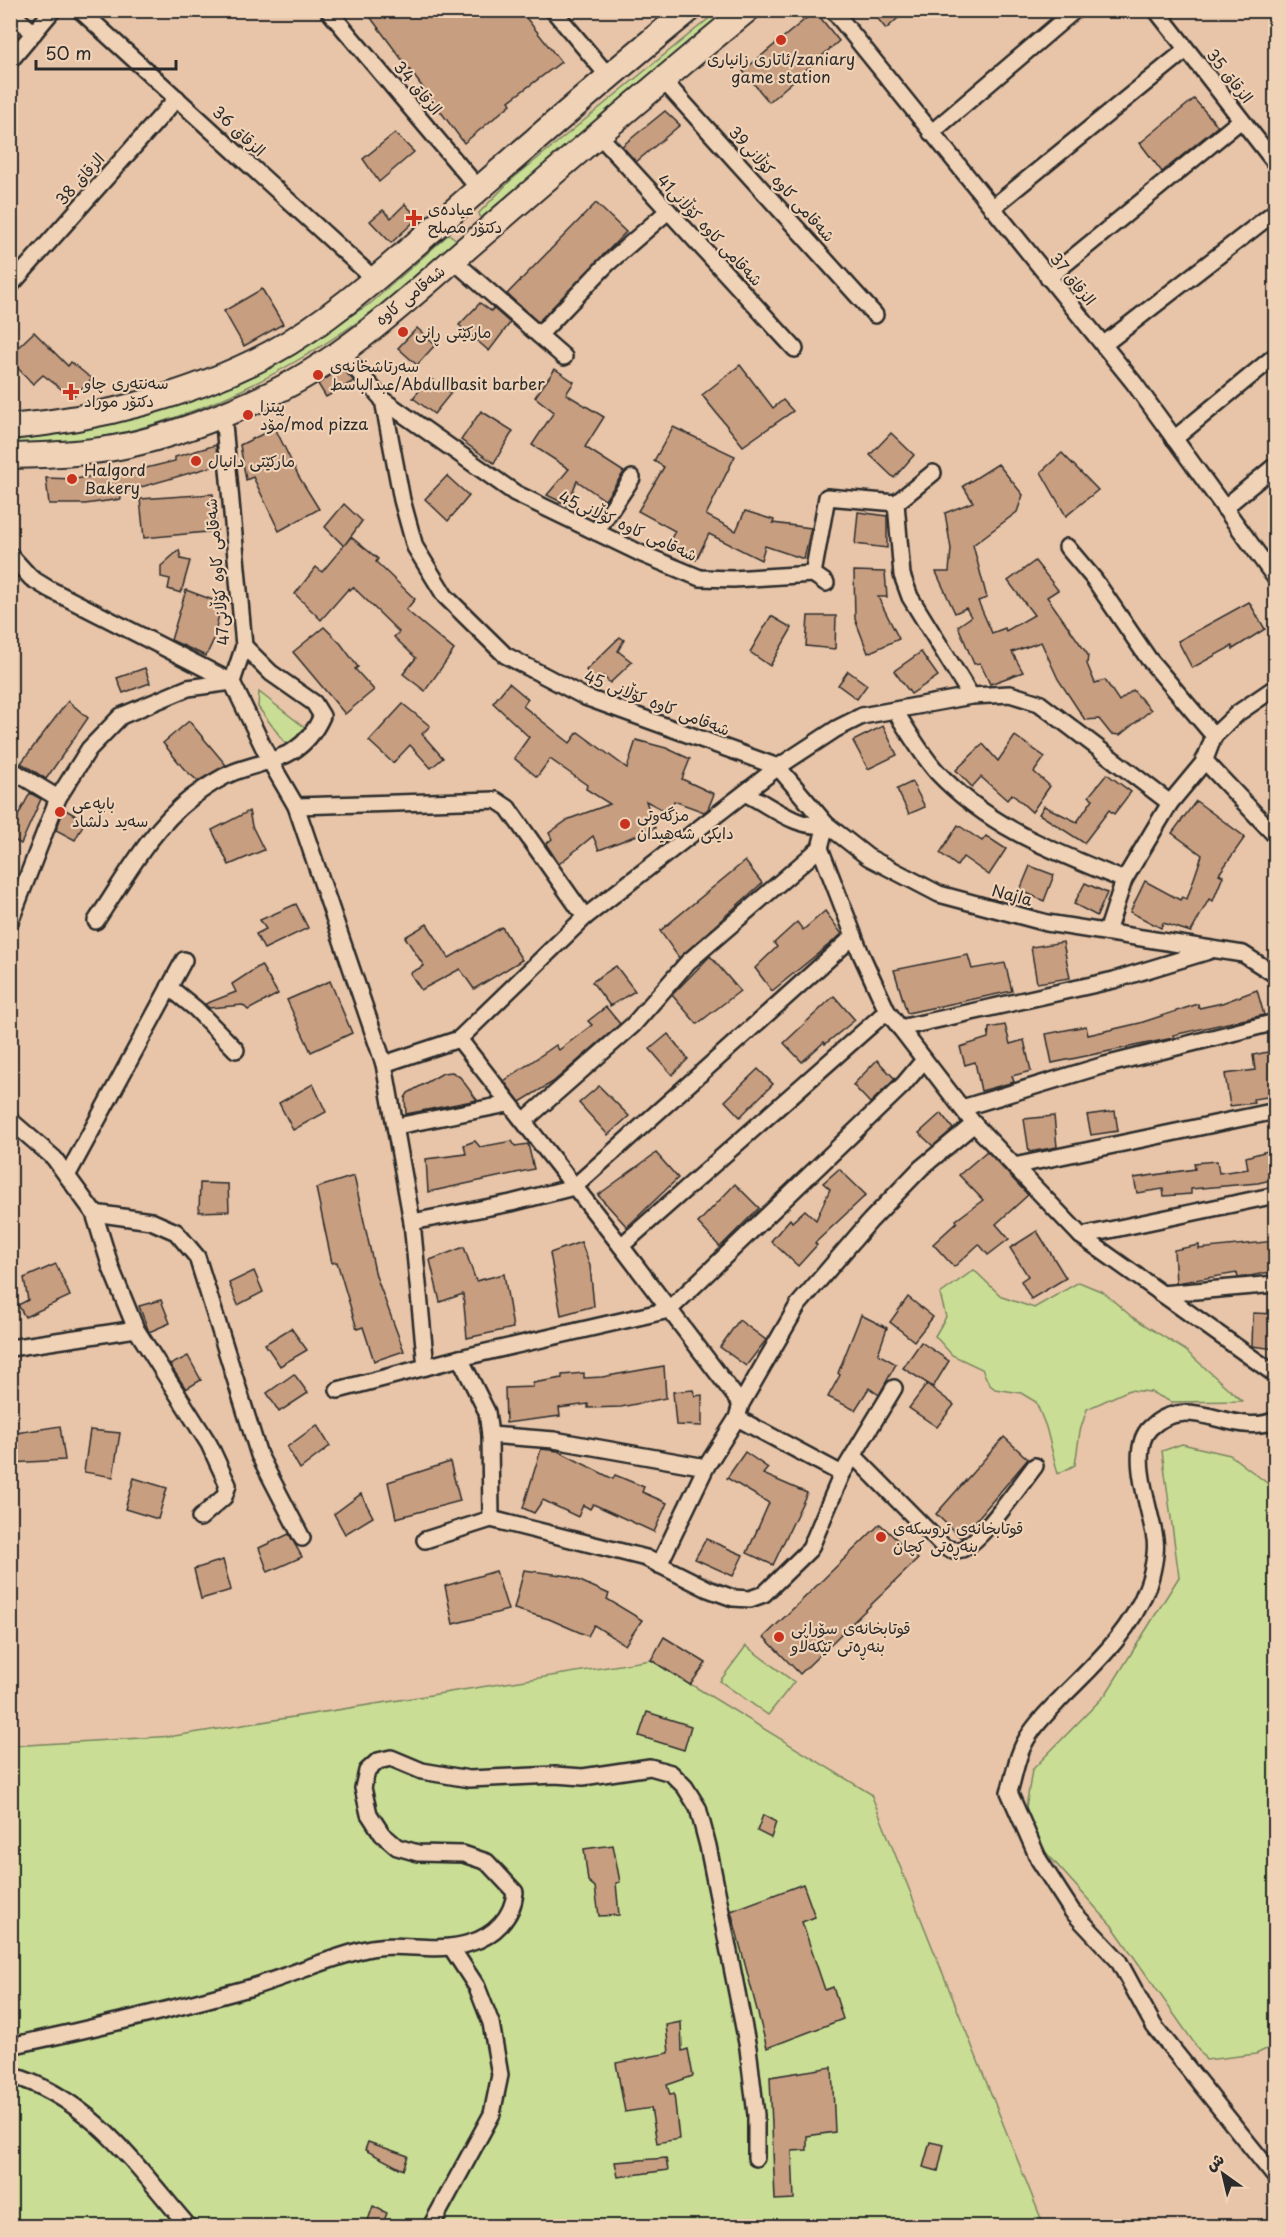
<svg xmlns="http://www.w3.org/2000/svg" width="1286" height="2237" viewBox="0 0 1286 2237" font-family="'Playpen Sans','Playpen Sans Arabic',sans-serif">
  <rect width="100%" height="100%" fill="#e8c5a8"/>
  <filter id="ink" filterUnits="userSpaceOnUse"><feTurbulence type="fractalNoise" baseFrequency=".0167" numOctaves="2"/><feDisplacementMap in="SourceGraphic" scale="12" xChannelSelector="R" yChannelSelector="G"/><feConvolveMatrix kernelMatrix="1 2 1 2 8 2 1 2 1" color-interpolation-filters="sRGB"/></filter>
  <g filter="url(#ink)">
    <g fill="#c9de94" stroke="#7a8460" stroke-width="1.5">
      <polygon points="718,11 733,11 485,221 481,220 479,213 510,181"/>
      <path d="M449,234L458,241C429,264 403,290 373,311C290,371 195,421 92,439C66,444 38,445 11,448V435L294,352L371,303Z"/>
      <polygon points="259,692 308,730 288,747 258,707"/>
      <polygon points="974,1270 1002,1297 1034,1308 1079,1282 1103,1292 1132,1317 1185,1350 1242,1401 1171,1402 1151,1392 1129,1390 1087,1409 1080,1431 1075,1465 1058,1474 1046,1427 1036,1402 1021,1393 995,1389 989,1384 982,1369 952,1355 935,1336 946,1317 940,1294"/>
      <polygon points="1182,1444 1230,1455 1275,1489 1275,2045 1256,2054 1206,2060 1113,1927 1023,1827 1032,1770 1106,1694 1179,1577 1162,1451"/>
      <polygon points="746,1646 794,1682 768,1715 720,1681"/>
      <polygon points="651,1660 871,1794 1044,2226 11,2226 11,1746 174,1736"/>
    </g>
    <g fill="#c89e81" stroke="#2b2b2b" stroke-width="1.5">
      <polygon points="365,10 520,10 561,62 509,101 511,104 464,143"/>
      <polygon points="871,10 907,10 886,29"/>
      <polygon points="815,11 839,41 769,102 743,71"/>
      <polygon points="1194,99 1218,126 1162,172 1140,143"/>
      <polygon points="665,111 680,125 636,162 622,146"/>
      <polygon points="395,133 414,152 379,182 363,159"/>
      <polygon points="596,203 626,232 538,322 507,294"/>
      <polygon points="405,204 418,218 391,243 370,221 383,210 391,218"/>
      <polygon points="262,289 283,324 244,346 224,311"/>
      <polygon points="480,303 491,311 493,308 510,323 489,351 459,325"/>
      <polygon points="417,328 435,345 417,365 398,348"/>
      <polygon points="34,332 68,366 71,362 92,379 72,397 43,375 33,384 10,360 10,355"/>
      <polygon points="740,365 773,408 783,400 793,411 743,446 702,395"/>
      <polygon points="342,368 354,381 326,397 318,384"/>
      <polygon points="555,369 574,382 566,394 604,417 585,447 624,472 605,500 577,481 567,505 547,495 569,469 532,445 554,412 535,397"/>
      <polygon points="430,378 451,393 434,414 413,398"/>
      <polygon points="481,411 513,431 494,463 461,440"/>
      <polygon points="673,427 735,456 706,515 736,531 745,511 774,520 773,523 811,528 804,559 765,546 761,560 709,534 696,560 667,546 675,531 638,511 664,467 654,461"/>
      <polygon points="275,428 299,477 319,509 279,531 253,477 246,480 240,445"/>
      <polygon points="891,433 914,455 894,478 870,455"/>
      <polygon points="216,445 218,465 120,493 121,499 85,504 49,504 46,478 75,479 142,469 175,461 175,457"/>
      <polygon points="1062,453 1098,490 1066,516 1041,472"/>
      <polygon points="998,464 1023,495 1017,512 973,545 987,598 978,601 992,633 1005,628 1006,631 1034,615 1008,581 1035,561 1058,590 1047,597 1088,655 1087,664 1095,683 1105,680 1119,701 1133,690 1151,710 1120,735 1111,734 1099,719 1085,720 1058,679 1041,642 1012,652 1023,672 990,684 980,663 974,664 958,626 971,617 966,608 955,613 936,572 949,572 951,549 945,513 973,502 963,486"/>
      <polygon points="447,476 469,496 448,521 425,499"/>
      <polygon points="213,494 217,531 144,538 140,499"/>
      <polygon points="344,504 362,521 344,546 325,527"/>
      <polygon points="858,512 887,516 887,548 855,544"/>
      <polygon points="351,537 378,559 376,562 415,599 406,610 454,650 425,691 403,674 416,658 394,637 399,632 353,587 350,590 349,588 321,620 295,594 316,567 322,572"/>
      <polygon points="179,550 181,559 190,561 181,593 168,589 170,579 161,577 161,566"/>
      <polygon points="854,571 885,572 887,597 878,597 899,639 868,653 855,619"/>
      <polygon points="186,590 221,603 214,639 206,656 171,640"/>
      <polygon points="1249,602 1265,629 1233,649 1232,646 1192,668 1178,641"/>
      <polygon points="771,616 792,628 770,666 750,652"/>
      <polygon points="808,616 836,616 835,649 806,646"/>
      <polygon points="324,627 341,644 358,667 355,669 374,690 345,714 293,652"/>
      <polygon points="620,637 624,640 618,651 632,662 610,683 603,676 598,685 586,670"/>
      <polygon points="921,652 938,676 911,694 894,671"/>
      <polygon points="145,668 150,683 123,693 117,678"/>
      <polygon points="848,671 867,685 857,699 838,685"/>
      <polygon points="509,683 528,699 523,706 570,743 578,732 627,768 636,740 666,748 690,759 682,779 714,794 708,809 704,812 674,801 669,813 646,801 655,828 599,850 593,836 559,864 546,844 552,839 549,833 569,819 610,804 586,789 587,785 550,759 537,777 514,758 529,737 493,703"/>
      <polygon points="68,701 88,718 46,779 21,763"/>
      <polygon points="403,704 430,726 422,734 443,758 431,768 410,745 393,763 369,741"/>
      <polygon points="189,721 226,765 198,781 184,769 163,743"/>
      <polygon points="883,726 897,755 868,769 853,741"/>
      <polygon points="1015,736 1045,757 1034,772 1050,786 1032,812 1012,794 1007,800 981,777 972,787 956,770 983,744 998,761"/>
      <polygon points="1107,774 1131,792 1114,814 1109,810 1084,843 1039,814 1044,806 1077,822 1093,799 1089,796"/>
      <polygon points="912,782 925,807 909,814 897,789"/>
      <polygon points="30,793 41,799 21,844 10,838 10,831"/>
      <polygon points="1196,801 1245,837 1219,874 1223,876 1213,901 1209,899 1191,932 1163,923 1161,928 1130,912 1145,881 1180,900 1182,897 1187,899 1202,855 1172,833"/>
      <polygon points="64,809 85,821 75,840 56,830"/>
      <polygon points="249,811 252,826 264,850 229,865 212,830"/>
      <polygon points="958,825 982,841 986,836 1006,849 989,875 963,857 957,866 940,853"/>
      <polygon points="745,861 762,883 679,958 660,931"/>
      <polygon points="1030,866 1054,875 1044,901 1020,890"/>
      <polygon points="1085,883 1107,893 1097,916 1074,904"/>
      <polygon points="296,904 308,928 264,949 256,934 266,929 260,920"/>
      <polygon points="825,911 842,934 772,991 755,968 777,947 774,943 797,922 803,930"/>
      <polygon points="427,924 449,958 502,927 522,960 474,989 460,969 421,990 410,973 424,966 405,937"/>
      <polygon points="1063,942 1070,978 1037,983 1031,947"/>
      <polygon points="968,955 972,969 1005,963 1012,991 907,1013 894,970"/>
      <polygon points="710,956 740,991 697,1024 672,995"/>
      <polygon points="261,965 278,994 248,1010 243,1005 209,1008 205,1004 236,992 232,984"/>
      <polygon points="616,966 635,991 610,1006 592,982"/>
      <polygon points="330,981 352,1033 311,1052 287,1000"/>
      <polygon points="1257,990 1264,1015 1173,1035 1174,1038 1168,1039 1052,1063 1046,1034 1086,1026 1088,1035 1140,1023 1198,1004 1199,1008 1222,1003"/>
      <polygon points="834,996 855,1020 825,1044 824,1042 802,1062 784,1043"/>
      <polygon points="606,1007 620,1024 553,1082 520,1102 504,1081 556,1045 559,1050 592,1025 588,1021"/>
      <polygon points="1005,1025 1010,1044 1024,1040 1031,1071 1012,1076 1014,1082 981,1091 975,1062 965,1065 960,1047 988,1038 989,1028"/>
      <polygon points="668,1034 688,1059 672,1075 650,1049"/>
      <polygon points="1268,1052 1274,1096 1253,1099 1254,1103 1230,1106 1225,1074 1255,1070 1253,1055"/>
      <polygon points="877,1060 895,1079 870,1103 853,1085"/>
      <polygon points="758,1069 773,1084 740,1117 725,1101"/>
      <polygon points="452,1072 460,1077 477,1100 406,1114 405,1098 408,1093 443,1073"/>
      <polygon points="313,1084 326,1112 293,1130 279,1103"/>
      <polygon points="599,1086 629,1116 608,1135 579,1103"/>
      <polygon points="1115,1111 1118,1131 1091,1135 1087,1115"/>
      <polygon points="941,1113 953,1129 933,1146 919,1133"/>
      <polygon points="1054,1116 1057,1147 1029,1152 1024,1119"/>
      <polygon points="475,1141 480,1147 512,1141 515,1146 528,1144 534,1169 428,1192 426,1159 466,1154 464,1145"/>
      <polygon points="1271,1150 1275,1179 1258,1183 1191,1189 1191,1194 1164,1196 1163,1189 1137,1193 1134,1178 1195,1169 1194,1163 1217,1161 1219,1173 1248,1169 1246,1157"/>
      <polygon points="987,1151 1028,1195 996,1224 1009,1239 988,1255 979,1244 954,1267 933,1244 957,1222 956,1220 983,1200 959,1175"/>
      <polygon points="656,1153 678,1178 627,1227 598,1195"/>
      <polygon points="839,1169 866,1195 815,1243 817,1245 798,1266 771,1241 790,1219 792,1222 805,1210 816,1220 830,1189 823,1183"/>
      <polygon points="354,1176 376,1276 404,1351 374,1361 363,1327 357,1329 337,1262 332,1263 316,1188"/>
      <polygon points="200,1183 228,1184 229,1211 199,1212"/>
      <polygon points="735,1184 759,1208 720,1247 698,1223"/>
      <polygon points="1037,1231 1066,1278 1031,1299 1021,1281 1028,1276 1010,1248"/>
      <polygon points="1275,1241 1275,1271 1245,1277 1238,1278 1237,1273 1176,1283 1174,1250 1199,1245 1199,1249"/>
      <polygon points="581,1242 590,1266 594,1306 561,1315 550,1253"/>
      <polygon points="464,1247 476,1281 504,1274 513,1328 467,1338 463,1294 440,1302 430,1260"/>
      <polygon points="56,1264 70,1296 25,1317 18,1305 28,1300 24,1278"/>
      <polygon points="254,1271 263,1292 238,1305 229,1283"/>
      <polygon points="908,1297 933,1317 914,1341 890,1322"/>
      <polygon points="161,1300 170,1323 149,1332 139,1306"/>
      <polygon points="1253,1313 1275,1314 1275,1349 1252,1346"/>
      <polygon points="861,1315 887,1328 878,1354 896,1364 879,1395 869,1388 855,1410 828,1397 840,1375 838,1373"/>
      <polygon points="739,1320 766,1340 746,1366 720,1347"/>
      <polygon points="291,1328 307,1350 280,1366 265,1344"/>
      <polygon points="921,1342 949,1361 933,1387 903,1368"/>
      <polygon points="188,1356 201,1380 186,1389 170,1365"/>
      <polygon points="664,1366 666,1398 621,1407 588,1408 588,1404 559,1408 560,1416 506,1423 505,1388 533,1387 533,1383 562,1378 562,1375 584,1373 584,1378 602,1377"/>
      <polygon points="294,1374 308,1393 279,1412 267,1393"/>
      <polygon points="927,1384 954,1405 937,1427 909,1408"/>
      <polygon points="693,1390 695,1396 702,1395 702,1426 676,1425 673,1392"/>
      <polygon points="317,1425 330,1446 300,1469 287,1447"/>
      <polygon points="60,1426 65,1460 10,1463 10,1434"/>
      <polygon points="90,1430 120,1433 113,1477 84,1472"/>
      <polygon points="1004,1437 1028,1459 961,1538 936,1514"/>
      <polygon points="541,1449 558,1451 613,1479 615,1475 644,1487 642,1492 667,1503 654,1532 593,1504 590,1509 583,1505 578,1517 543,1500 534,1513 523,1508"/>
      <polygon points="745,1452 768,1468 763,1474 807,1493 773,1565 747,1553 769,1503 727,1478"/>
      <polygon points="450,1462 460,1501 396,1518 388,1482"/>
      <polygon points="134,1478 167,1488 158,1519 125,1509"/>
      <polygon points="361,1494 373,1517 345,1534 334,1514"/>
      <polygon points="880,1524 918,1559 800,1674 764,1637"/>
      <polygon points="289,1534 302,1557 268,1572 259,1548"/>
      <polygon points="706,1539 743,1555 733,1576 695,1559"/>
      <polygon points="223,1560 231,1590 201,1599 194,1569"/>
      <polygon points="524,1570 569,1576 609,1594 607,1599 642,1620 625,1645 594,1625 588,1636 549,1619 514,1609"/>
      <polygon points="496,1571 508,1610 453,1624 445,1586"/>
      <polygon points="664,1637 706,1663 690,1685 651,1660"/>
      <polygon points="647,1712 691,1726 684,1750 639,1736"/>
      <polygon points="763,1815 776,1822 771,1838 757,1831"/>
      <polygon points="613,1845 620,1882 616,1883 619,1915 599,1916 595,1887 588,1881 584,1849"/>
      <polygon points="803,1884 815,1917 802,1922 825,1990 833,1987 843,2019 767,2048 731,1911"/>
      <polygon points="681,2022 682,2051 688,2049 693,2076 667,2085 670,2095 674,2094 679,2139 657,2143 651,2108 625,2112 616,2063 669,2053 666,2025"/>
      <polygon points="832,2067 835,2132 807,2136 807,2150 792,2151 794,2199 775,2200 770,2077"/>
      <polygon points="368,2142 408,2156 403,2170 365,2150"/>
      <polygon points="930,2142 944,2145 938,2171 923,2167"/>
      <polygon points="666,2158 668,2170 618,2177 615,2162"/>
      <polygon points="373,2206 387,2213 382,2226 366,2226"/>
    </g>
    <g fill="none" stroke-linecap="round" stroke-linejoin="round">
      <g stroke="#2b2b2b" stroke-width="20">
        <g id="minor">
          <polyline points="80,10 373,278"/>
          <polyline points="328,10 479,189"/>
          <polyline points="553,10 609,77"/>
          <polyline points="833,10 1134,383 1276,579"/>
          <polyline points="1156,10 1276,164"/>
          <polyline points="10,12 34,33"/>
          <polyline points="10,61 53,10"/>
          <polyline points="662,79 875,315"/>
          <polyline points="931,133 1075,10"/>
          <polyline points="598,134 795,349"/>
          <polyline points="992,208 1186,50"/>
          <polyline points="453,260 564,357"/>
          <polyline points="1048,278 1241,120"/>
          <polyline points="10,286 177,98"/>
          <polyline points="539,335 607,264 668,211"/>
          <polyline points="1103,345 1276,211"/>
          <polyline points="340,351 383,400 515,493 642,554 700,578 733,579 813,574 827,497 896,503 902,575 910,597 971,696"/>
          <polyline points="383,400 402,500 415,547 445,596 505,655 585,697 778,767 585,917"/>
          <polyline points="1174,439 1276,355"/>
          <polyline points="896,503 933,473"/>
          <polyline points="1224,508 1276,465"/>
          <polyline points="596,532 632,478"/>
          <polyline points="1067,547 1094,579 1148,658 1214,736"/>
          <polyline points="10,555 31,578 49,589 232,682 271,763 296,806 384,1064 412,1222 426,1367"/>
          <polyline points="813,574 826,583"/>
          <path d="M895,711C908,731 921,754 937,772C991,829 1054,851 1124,880"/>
          <polyline points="1204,760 1276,836"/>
          <polyline points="10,769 58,798"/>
          <polyline points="1170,803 1039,703 1010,694 971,696 862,716 836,729 778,767 826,824 868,857 939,894 1047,923 1243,954 1276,975"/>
          <polyline points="296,806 496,800 508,808 585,917 459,1039 384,1064"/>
          <polyline points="820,848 861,954 887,1011 974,1124 1081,1236 1276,1375"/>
          <path d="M96,921C125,878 150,830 191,798C203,789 219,778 234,772C272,758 302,760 322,716L314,703L271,673L244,646"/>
          <polyline points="10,922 58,798 89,749 121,716 188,688 232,682 244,646 223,413"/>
          <polyline points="1107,932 1124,880 1170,803 1204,762 1214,736 1238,713 1276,687"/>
          <polyline points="169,987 196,1009 236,1050"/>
          <polyline points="900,1028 1114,980 1209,951"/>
          <polyline points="459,1039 621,1246 741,1404"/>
          <polyline points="962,1108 1101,1066 1276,1022"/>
          <polyline points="10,1120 54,1158 94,1213 151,1221 176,1232 197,1257 259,1455 302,1538"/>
          <path d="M524,1121L633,1025L688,962L820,848L826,824C799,831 770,805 746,794"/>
          <polyline points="397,1126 508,1104"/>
          <polyline points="1014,1166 1276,1111"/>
          <polyline points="67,1176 184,960"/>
          <polyline points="94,1213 111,1268 136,1329 209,1444 228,1485 224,1497 200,1518"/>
          <polyline points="412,1222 511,1203 574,1187 854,936"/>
          <polyline points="1081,1236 1276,1195"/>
          <polyline points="621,1246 887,1011"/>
          <polyline points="1161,1294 1276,1284"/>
          <polyline points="10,1348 136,1329"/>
          <polyline points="338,1390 460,1358 669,1310 903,1085 924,1060"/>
          <polyline points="737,1418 842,1474"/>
          <path d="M1276,1420C1233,1439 1189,1390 1150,1428C1127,1450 1151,1511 1155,1539C1157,1552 1152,1576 1147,1588C1131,1631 1096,1663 1064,1695C1050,1710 1033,1726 1024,1744C1016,1759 1014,1777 1009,1792L1039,1860L1072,1911L1118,1960L1154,2026L1276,2178"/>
          <polyline points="490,1435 554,1440 706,1467"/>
          <path d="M854,1456L944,1547C950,1550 955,1551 962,1549C982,1541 1020,1485 1035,1466"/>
          <polyline points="491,1519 646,1558 708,1589 733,1598 750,1599 764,1594 810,1549 842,1474 894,1388"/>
          <polyline points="425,1540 491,1519 490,1435 487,1412 460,1358"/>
          <polyline points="659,1565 706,1467 737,1418 741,1404 798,1305 870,1221 921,1168 974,1124"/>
          <path d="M10,2046C91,2029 170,2010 249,1988C289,1976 326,1959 366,1949C400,1941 436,1954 470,1943C494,1936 513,1917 515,1892L487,1862L463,1854L418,1853L397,1847L382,1834L369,1814L363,1788L367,1771L378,1761L391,1758L422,1771L469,1779L555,1775L583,1777L650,1767L671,1773L685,1787L698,1808L708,1846L748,2048L756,2115V2158"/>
          <path d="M10,2075C90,2097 137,2167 188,2226"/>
          <polyline points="431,2226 492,2114 500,2075 491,2023 477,1987 451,1947"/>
        </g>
      </g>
      <g stroke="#2b2b2b" stroke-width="28">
        <g id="primary">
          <path d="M10,427C99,419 192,395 271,353C335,318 392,264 447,217C527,147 606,77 689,10"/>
          <path d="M10,456C46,455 84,454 119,447C171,437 244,409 290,384C358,347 418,290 476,240C566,162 655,85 747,10"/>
        </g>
      </g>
      <use href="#minor" stroke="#f0d2b6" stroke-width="15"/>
      <use href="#primary" stroke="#f0d2b6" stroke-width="24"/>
    </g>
  </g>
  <g fill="#c8321e" stroke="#f0d2b6" stroke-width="2">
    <circle cx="781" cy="40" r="6"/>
    <path d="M411 209h6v6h6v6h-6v6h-6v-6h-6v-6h6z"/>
    <circle cx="403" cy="332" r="6"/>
    <circle cx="318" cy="375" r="6"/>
    <path d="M68 383h6v6h6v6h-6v6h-6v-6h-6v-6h6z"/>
    <circle cx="248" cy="415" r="6"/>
    <circle cx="196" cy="461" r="6"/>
    <circle cx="72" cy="479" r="6"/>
    <circle cx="60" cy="812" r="6"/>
    <circle cx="625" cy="824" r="6"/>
    <circle cx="881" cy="1537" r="6"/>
    <circle cx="779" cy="1637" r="6"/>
  </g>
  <g text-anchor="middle" stroke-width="4.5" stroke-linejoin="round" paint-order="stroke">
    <g font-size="16" fill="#2b2b2b" stroke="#f0d2b6" text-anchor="start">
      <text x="781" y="65" text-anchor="middle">ئاتاری زانیاری/zaniary<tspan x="781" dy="18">game station</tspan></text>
      <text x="428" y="215">عیادەی<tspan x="428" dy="18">دکتۆر مصلح</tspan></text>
      <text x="415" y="338">مارکێتی ڕانی</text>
      <text x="330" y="372">سەرتاشخانەی<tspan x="330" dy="18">عبدالباسط/Abdullbasit barber</tspan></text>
      <text x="84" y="389">سەنتەری چاو<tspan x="84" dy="18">دکتۆر موراد</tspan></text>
      <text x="260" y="412">پیتزا<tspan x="260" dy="18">مۆد/mod pizza</tspan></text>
      <text x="208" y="467">مارکێتی دانیال</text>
      <text x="84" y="476">Halgord<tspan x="84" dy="18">Bakery</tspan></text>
      <text x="72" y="809">بایەعی<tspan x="72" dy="18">سەید دڵشاد</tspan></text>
      <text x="637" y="821">مزگەوتی<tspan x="637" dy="18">دایکی شەهیدان</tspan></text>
      <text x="893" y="1534">قوتابخانەی تروسکەی<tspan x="893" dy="18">بنەڕەتی کچان</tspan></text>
      <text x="791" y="1634">قوتابخانەی سۆرانی<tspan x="791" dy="18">بنەڕەتی تێکەڵاو</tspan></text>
    </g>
    <g font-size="16" fill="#2b2b2b" stroke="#f0d2b6">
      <text transform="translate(1230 76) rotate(52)" y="6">الزقاق 35</text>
      <text transform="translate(418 88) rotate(50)" y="6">الزقاق 34</text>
      <text transform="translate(239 131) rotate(43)" y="6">الزقاق 36</text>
      <text transform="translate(80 179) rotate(-48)" y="6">الزقاق 38</text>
      <text transform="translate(782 184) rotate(48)" y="6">شەقامی کاوە کۆڵانی39</text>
      <text transform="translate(710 230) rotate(47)" y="6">شەقامی کاوە کۆڵانی41</text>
      <text transform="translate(1073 279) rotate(51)" y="6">الزقاق 37</text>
      <text transform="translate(410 295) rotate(-39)" y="6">شەقامی کاوە</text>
      <text transform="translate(628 526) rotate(24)" y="6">شەقامی کاوە کۆڵانی45</text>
      <text transform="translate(217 572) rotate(-95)" y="6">شەقامی کاوە کۆڵانی47</text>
      <text transform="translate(657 703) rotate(21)" y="6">شەقامی کاوە کۆڵانی 45</text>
      <text transform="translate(1012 895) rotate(15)" y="6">Najla</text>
    </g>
  </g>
  <rect width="1286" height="2237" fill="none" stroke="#f0d2b6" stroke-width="36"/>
  <rect x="18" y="18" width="1250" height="2201" fill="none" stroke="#2b2b2b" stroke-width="2" filter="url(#ink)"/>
  <g transform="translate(1223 2174) rotate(326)" stroke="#f0d2b6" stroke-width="4.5" paint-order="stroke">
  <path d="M0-4.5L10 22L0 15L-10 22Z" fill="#2b2b2b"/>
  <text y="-9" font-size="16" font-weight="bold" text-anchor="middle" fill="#2b2b2b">ش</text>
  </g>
  <path d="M36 60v9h140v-9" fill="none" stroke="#2b2b2b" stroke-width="3"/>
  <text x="45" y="60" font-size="18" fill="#2b2b2b" stroke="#f0d2b6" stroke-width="4.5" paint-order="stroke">50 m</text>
</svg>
